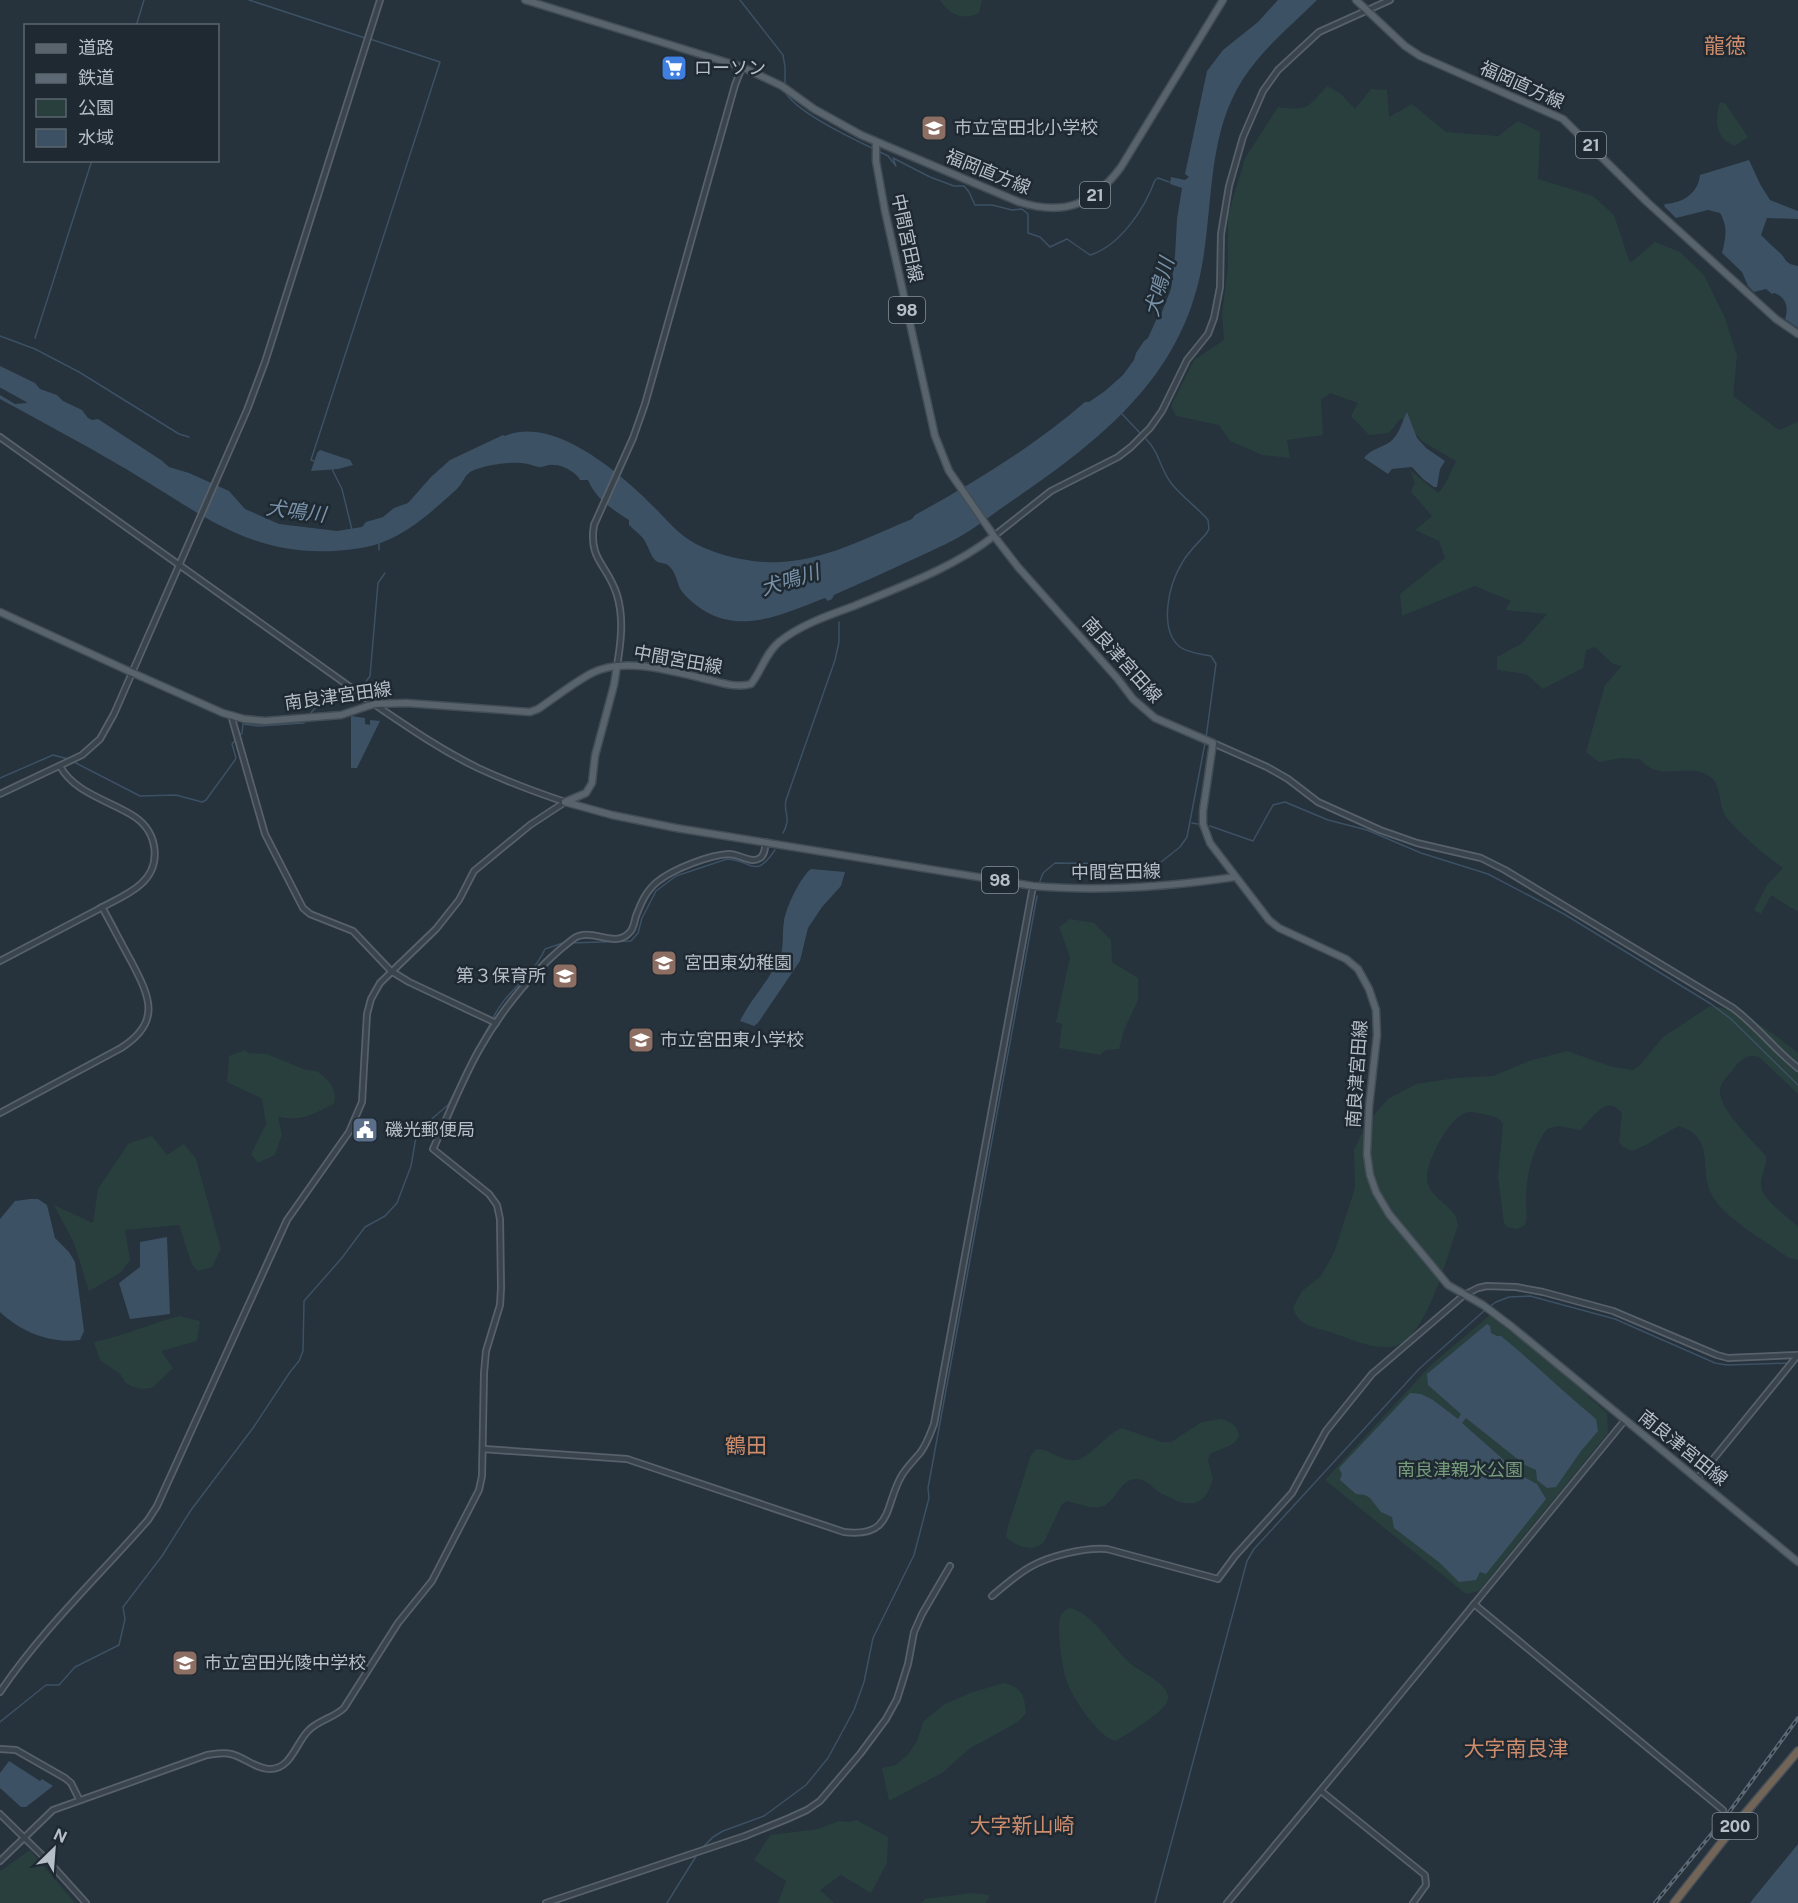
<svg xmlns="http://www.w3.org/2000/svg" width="1798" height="1903" viewBox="0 0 1798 1903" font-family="'Public Sans','Noto Sans JP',sans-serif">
  <rect width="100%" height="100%" fill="#26323c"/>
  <g fill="#293f3e">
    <path d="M940,0H982L979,13C962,21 950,15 940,0Z"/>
    <path d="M1327,86L1340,93L1355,109L1371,89L1387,90L1389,117L1412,104L1446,132L1498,136L1518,121L1540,132L1538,179L1593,196L1614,215L1630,263L1655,242L1680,252L1704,275L1725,318L1737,356L1733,396L1779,430L1798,422V912L1771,895L1761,914L1754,910L1767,885L1783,868C1764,854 1754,846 1737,829C1733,824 1727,820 1725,815C1718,803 1722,784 1709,776C1687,761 1659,784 1640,759L1622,758L1599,762L1586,752L1605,685L1622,666L1613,664L1595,647L1586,650L1583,668L1543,689L1526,674L1497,670V657L1521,644L1547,614L1505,610L1511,601L1475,586L1402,616L1400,594L1445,558L1439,541L1415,530L1432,516L1411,492L1415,483L1410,470L1438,493C1448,483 1449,473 1456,461L1423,442L1401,418L1389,433L1369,435L1351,416L1358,403L1330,393L1321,400L1323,435L1287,440L1290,458L1262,455L1230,441L1219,425L1176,416L1171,406L1194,360L1224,340L1222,313L1228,267V215L1245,158L1278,107C1309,111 1307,108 1327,86Z"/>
    <path d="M1720,102L1725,103L1748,137L1735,146C1714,139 1715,119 1720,102Z"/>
    <polygon points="1070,919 1094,923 1111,940 1112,962 1138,978 1138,1000 1124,1030 1119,1049 1106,1050 1100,1055 1059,1048 1062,1024 1056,1022 1070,957 1059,927"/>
    <path d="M1710,1006C1744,1009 1772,1033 1798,1053V1094L1759,1057C1749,1054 1741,1059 1735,1067C1731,1073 1723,1079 1721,1086C1713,1104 1754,1142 1766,1156C1767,1167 1761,1174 1761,1184C1760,1199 1788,1216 1798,1227V1260L1789,1258C1767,1242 1721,1217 1711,1193C1699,1169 1716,1138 1679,1126C1662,1134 1649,1145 1632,1151L1623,1147L1619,1142L1622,1114C1607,1091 1591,1121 1580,1130L1558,1126L1547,1129C1532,1149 1526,1177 1526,1201C1526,1211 1528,1214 1525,1225L1517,1229L1507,1227L1504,1223L1498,1177L1503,1124C1498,1116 1491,1116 1483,1114C1478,1114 1473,1111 1469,1112C1450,1114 1428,1159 1427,1176C1426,1196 1448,1202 1456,1217C1457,1220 1457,1223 1458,1226C1447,1254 1428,1337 1395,1346C1376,1351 1351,1339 1333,1333C1317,1328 1297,1326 1293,1307L1302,1291L1320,1277L1334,1253L1355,1188L1354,1150L1367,1123L1388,1099L1416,1084L1455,1078L1493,1076L1529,1061L1567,1051L1613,1067L1633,1070L1640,1065L1663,1037Z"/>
    <path d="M245,1050L248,1053L267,1054L306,1070L317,1071C328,1080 338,1088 334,1104C310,1115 305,1121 278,1117L282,1135L275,1155L258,1163L251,1154L266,1124L262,1099L227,1082L229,1056Z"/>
    <polygon points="152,1136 167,1155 184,1144 196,1159 221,1249 212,1267 198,1271 192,1265 179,1225 125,1230 130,1260 120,1273 89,1291 74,1243 54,1205 93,1223 98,1189 129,1143"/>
    <polygon points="1490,1315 1568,1378 1607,1413 1608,1433 1479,1591 1466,1594 1325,1480 1432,1364"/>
    <path d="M179,1316L200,1321L197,1341L161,1351L173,1368L152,1388L141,1389L131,1386L125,1382L120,1374L100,1360L94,1342C123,1336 150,1324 179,1316Z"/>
    <path d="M1220,1419C1230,1421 1238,1425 1239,1436C1234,1448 1220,1448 1210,1454L1208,1461L1213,1479C1203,1513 1184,1506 1159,1492C1151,1487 1146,1478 1135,1479C1119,1480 1115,1505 1100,1507C1091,1509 1076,1503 1068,1501L1062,1504L1044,1542C1033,1553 1017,1547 1006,1537L1008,1526L1031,1455L1036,1449C1049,1448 1062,1462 1076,1460C1091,1458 1105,1434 1122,1428L1162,1442H1171L1202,1422Z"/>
    <path d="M1070,1608C1095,1614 1112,1648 1131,1664C1141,1673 1175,1686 1167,1702C1162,1713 1127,1735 1115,1741C1098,1737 1071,1696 1066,1679C1062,1666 1057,1631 1060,1618C1061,1613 1065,1610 1070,1608Z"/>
    <path d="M1004,1683C1023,1688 1024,1695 1026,1713L1018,1722L969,1749L942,1773L889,1801L882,1768L896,1765L909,1753L917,1741L923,1722L943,1705L970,1693Z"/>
    <polygon points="856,1820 888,1837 887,1863 871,1893 841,1875 820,1890 834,1903 778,1903 786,1881 754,1860 770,1835 818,1829 839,1821 849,1822"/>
    <polygon points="30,1850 75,1903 0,1903 0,1871"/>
    <polygon points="972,1893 990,1895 986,1903 921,1903 925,1899"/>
  </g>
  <g fill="#3d5164">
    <path d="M1278,0H1317C1291,26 1263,48 1243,79C1201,144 1217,227 1194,298C1165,393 1084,452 1006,505C991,515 977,527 961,536C951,542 939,547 929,552C897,567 865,581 834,595L832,599L828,601L825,598C776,617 728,641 684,594C676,586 678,574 669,566C665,562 660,564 656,561C650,556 648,544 642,537C638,533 633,529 629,525V520C613,510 595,498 588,480H580C577,473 563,465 554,465C549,464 545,467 541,467C537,467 532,465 528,464C513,461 489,464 474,470C464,474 464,482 457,489C429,514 400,542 361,548C255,565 204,514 119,465C80,442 40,421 0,399V395L15,404L27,403L23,398L21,390L9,386L0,379V366L35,383L40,389L57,395L63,401L82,410L88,418L92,420L98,419L161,460L169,467L189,473L229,491L245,509L279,524L337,531L362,527L366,522L383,517L394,508L408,503L431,477L450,460L503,435L505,436C554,415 621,474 654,507C666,519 676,532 691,541C710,553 742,561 765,562C818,565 865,538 912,519L915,515C975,482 1033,447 1085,402H1089L1105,391L1123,375L1134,360L1136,353L1144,341L1148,338L1157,318L1161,314L1171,289L1175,256L1177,219L1182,188L1170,184L1171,177L1185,180L1189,177L1185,174L1207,71L1223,50L1258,22Z"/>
    <path d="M1749,160L1760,184L1770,200L1798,211V219L1767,218L1761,235C1767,241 1773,247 1779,252C1788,260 1783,263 1798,266V328L1785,319C1789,307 1786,297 1774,293L1772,294L1766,289L1754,292L1748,286L1742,272L1722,253C1726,237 1728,227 1720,213L1708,210L1676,218L1664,206L1665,204C1682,203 1698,194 1700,175Z"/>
    <path d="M1407,412L1417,438L1426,448L1445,461L1440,469L1437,487H1434L1423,479L1412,467L1392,469L1388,474L1364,458C1371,449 1381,448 1390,442C1399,435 1402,422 1407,412Z"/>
    <polygon points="320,450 350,460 353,465 338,469 311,471 317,453"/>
    <polygon points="351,716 365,718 365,724 370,725 370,720 380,721 357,768 351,768"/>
    <path d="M811,869L845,872L841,886L822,907L808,928L800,961L758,1023L754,1026L740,1021C751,998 772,978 781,954C784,944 782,932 784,922C785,909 801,876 811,869Z"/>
    <path d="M30,1199H38L47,1205L55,1238L69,1252L75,1262L84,1331L80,1340C51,1344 21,1332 0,1312V1219L15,1201Z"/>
    <polygon points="167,1237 170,1314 130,1319 119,1283 140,1267 140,1242"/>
    <path d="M1487,1324L1490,1326L1491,1333L1497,1336H1501C1534,1363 1563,1392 1596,1419L1598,1431L1581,1451L1556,1487L1547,1488L1537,1480L1536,1470L1525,1465L1466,1418L1462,1423L1522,1476L1537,1484L1546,1499L1486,1574L1480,1572L1476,1580L1459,1582L1440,1563L1394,1528L1392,1517L1381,1512L1370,1498L1365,1495L1356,1494L1340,1480L1342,1474L1339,1468L1410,1393L1421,1394L1433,1400L1458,1419L1461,1414L1428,1385L1427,1374Z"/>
    <polygon points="9,1761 40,1781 42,1779 53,1786 26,1807 21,1807 0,1788 0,1773"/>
    <polygon points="1798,1844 1798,1903 1750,1903 1753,1899"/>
  </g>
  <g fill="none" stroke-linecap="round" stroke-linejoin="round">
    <g stroke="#3d5164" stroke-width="1.5">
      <polyline points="249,0 365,38"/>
      <polyline points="740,0 783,55 785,67 785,86"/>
      <polyline points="136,26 144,0"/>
      <path d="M784,90C793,111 853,139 874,149"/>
      <path d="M878,151L888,156L896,166L893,158L930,177L954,186H964L969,192L975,205H992L1012,210L1022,209L1028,214V233L1040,237L1050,247L1067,239L1090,255C1120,246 1145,208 1155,180L1158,178L1169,182"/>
      <polyline points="0,336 35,349 79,372 179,434 189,437"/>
      <polyline points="35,338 92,160"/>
      <polyline points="1122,414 1140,433"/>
      <path d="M1146,439C1160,453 1159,467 1171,483C1182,497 1197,507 1208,520L1209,529L1206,534C1198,543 1188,552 1182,563C1169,584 1158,629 1180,647C1188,653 1202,654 1211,656L1216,664L1206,738"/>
      <polyline points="314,461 311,460 440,62 370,39"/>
      <polyline points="332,469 342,489 352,530"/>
      <polyline points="379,542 379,550"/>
      <polyline points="360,690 370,676 378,583 385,573"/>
      <polyline points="310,714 316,707 356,693"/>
      <polyline points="72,761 140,796 176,795 202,802 206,800 235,760 236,758 232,744 242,733 243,724 259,726 304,723 305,721"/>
      <polyline points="0,778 53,755 68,759"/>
      <polyline points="1192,823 1198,824"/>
      <polyline points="1210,826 1253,841 1273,805 1285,802 1328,820 1367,830 1421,853 1488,874 1564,914 1711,1004 1731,1019 1798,1085"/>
      <path d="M783,833C792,816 783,814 786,800L835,660L839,642V622"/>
      <polyline points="1040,881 1043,873 1055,863 1146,864 1161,862 1180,847 1187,837 1205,743"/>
      <path d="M570,943L631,941L638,933L642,918L656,891L676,876L727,859C754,861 754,880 775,850"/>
      <path d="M493,1018C505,992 533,976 545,949L566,942"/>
      <polyline points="1489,1307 1496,1302 1509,1297 1530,1296 1615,1319 1715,1363 1727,1365 1790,1363"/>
      <polyline points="0,1722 46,1685 59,1685 75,1667 119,1645 125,1619 123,1607 162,1556 191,1510 253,1428 290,1372 299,1361 303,1351 304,1301 341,1259 365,1227 385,1216 397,1203 411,1166 416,1137 420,1129 448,1105 491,1022"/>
      <polyline points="701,1849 713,1837 723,1831 764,1816 806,1785 828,1758 854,1710 864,1682 873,1638 914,1555 929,1498 928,1488 1037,896"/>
      <polyline points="667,1903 698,1853"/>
      <polyline points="1155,1903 1247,1561 1254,1549 1419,1369 1485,1310"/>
    </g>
    <polyline stroke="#3d5164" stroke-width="8" points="0,383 31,400"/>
    <g stroke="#58616b" stroke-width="8">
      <g id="minor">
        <path d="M0,437L374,704C408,727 441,750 478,768C506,781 535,792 565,802"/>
        <polyline points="994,536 1051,491 1118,457 1131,447 1150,428 1162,411 1187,360 1208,334 1214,318 1220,287 1221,234 1229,186 1243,137 1263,91 1278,70 1319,32 1390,0"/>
        <path d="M617,666C621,642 624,618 617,595C608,565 588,560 594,525L633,438L645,404L735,85L742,67"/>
        <polyline points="231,715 265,834 303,908 310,914 353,931 391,971 409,982 496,1023"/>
        <path d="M1213,743L1267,767L1288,779L1318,802L1380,830L1417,843L1481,858L1505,870L1733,1008C1757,1026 1775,1050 1798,1068"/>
        <polyline points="0,794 82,755 100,739 114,714 247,410 265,362 380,0"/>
        <path d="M0,961C32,944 65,927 97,910C111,902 129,895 141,884C162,865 158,833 135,817C111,801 74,793 60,766"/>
        <path d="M0,1113L121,1048C162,1022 150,997 131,961C121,943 112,925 102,907"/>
        <path d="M483,1449L627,1459L844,1532C894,1538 884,1505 902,1475C907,1467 914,1460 920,1453C927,1444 930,1434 934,1424L1033,886"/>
        <polyline points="1697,1479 1798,1355"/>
        <path d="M992,1596C1004,1586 1016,1575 1030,1567C1049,1556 1085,1547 1107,1549L1218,1579L1235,1556L1292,1493L1326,1431L1372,1374L1464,1295L1478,1288L1487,1286L1516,1287L1543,1292L1613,1311L1717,1355L1728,1358L1798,1355"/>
        <polyline points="1474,1604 1723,1810"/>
        <path d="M0,1692C42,1630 98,1577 148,1520L157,1506L287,1220L349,1132L362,1102L367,1014L371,999L380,983L436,929L459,900L474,871L530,825L565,802"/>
        <polyline points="0,1749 16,1750 65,1778 71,1783 79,1799"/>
        <polyline points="1321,1791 1425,1875 1426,1885 1413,1903"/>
        <polyline points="0,1814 48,1861 86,1903"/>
        <path d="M0,1861L53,1810L207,1755C215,1754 223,1752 231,1754C244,1757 256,1769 270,1769C291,1769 296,1743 308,1731C318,1720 334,1718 344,1708L398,1623L432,1581L479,1490L482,1476L484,1373L486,1351L500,1305L501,1288L500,1219L497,1205L489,1194L433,1149C448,1116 461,1082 479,1050C502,1009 536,967 573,939C591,926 614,949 629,933C634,929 634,922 636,916C641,903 646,891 657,882C673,869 709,855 729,854C739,854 751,864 760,858C765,855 765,847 766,842"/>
        <polyline points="546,1903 745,1836 787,1819 807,1810 820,1801 860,1754 886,1719 897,1699 908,1664 914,1632 922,1614 950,1566"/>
        <polyline points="1227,1903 1361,1742 1625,1420"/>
      </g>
    </g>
    <g stroke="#434d56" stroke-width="9">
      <g id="major">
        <path d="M525,0L742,67L782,86L814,109L861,135L1019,202C1064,216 1093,205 1121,167L1223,0"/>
        <polyline points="1356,0 1405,46 1420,56 1563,119 1647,202 1776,319 1798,334"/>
        <polyline points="876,142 876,161 885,211 935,436 949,471 994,536 1018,567 1117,678 1133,699 1155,718 1213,743 1203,811 1203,824 1210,843 1269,920 1279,928 1346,959 1358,969 1369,989 1376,1010 1377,1035 1369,1107 1367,1154 1370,1175 1376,1192 1389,1214 1448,1285 1483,1305 1511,1326 1798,1562"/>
        <path d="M0,612L133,673L223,713L244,719L265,721L341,715L374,704L406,703L530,712L538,709C556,697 573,683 592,673C623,657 669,670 701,678C717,681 735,689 751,684C762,670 765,654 779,642C800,625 829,615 854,606C902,586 953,568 994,536"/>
        <path d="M565,802L612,815L676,828L1033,886C1101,892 1167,887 1235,877"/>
        <polyline points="565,802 586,793 592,783 595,756 614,685 617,666"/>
      </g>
    </g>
    <g stroke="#454e58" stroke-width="10">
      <polyline id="highway" points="1674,1903 1732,1829 1798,1751"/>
    </g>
    <use href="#minor" stroke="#3a444d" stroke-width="4.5"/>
    <use href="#major" stroke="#58636c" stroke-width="6"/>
    <use href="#highway" stroke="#726557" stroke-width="7"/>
    <g stroke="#5c6873" stroke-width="4">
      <polyline id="rail" points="1655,1903 1727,1815 1798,1718"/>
    </g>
    <use href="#rail" stroke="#1f2932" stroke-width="1.5" stroke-dasharray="4.5" stroke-linecap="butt"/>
  </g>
  <defs>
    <g id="supermarket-square" transform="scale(1.35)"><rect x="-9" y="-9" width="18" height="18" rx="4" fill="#3f7fe0" stroke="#1f2932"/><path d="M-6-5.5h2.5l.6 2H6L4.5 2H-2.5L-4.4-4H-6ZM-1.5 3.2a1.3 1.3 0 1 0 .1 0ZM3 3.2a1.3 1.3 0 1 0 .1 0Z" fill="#fff"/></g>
    <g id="school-square" transform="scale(1.35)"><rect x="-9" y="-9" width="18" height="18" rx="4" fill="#8d6e63" stroke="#1f2932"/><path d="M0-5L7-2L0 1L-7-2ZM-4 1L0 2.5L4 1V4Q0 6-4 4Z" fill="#fff"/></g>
    <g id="civic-square" transform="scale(1.35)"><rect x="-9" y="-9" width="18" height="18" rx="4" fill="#5c6f8a" stroke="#1f2932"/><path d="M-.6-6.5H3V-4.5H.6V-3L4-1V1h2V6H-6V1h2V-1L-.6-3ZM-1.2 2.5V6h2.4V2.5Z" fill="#fff"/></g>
  </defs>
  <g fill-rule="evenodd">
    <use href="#supermarket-square" x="674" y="68"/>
    <use href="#school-square" x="934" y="128"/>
    <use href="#school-square" x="664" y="963"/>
    <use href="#school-square" x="565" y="976"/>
    <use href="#school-square" x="641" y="1040"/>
    <use href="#civic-square" x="365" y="1130"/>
    <use href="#school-square" x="185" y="1663"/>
  </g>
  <g text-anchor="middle" stroke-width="5" stroke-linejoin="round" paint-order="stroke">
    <g fill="#1f2932" stroke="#89919b" stroke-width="1.5">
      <rect x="1576" y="132" width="30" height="26" rx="4.5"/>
      <rect x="1080" y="182" width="30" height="26" rx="4.5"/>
      <rect x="889" y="297" width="36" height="26" rx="4.5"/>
      <rect x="982" y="867" width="36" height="26" rx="4.5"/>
      <rect x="1712.5" y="1813" width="45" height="26" rx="4.5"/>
    </g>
    <g font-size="16" font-weight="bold" fill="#b6bec8">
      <text x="1591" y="151">21</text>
      <text x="1095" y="201">21</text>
      <text x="907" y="316">98</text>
      <text x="1000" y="886">98</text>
      <text x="1735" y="1832">200</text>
    </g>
    <g font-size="18" fill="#b6bec8" stroke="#1f2932" text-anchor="start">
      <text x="694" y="74">ローソン</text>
      <text x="954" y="134">市立宮田北小学校</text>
      <text x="684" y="969">宮田東幼稚園</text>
      <text x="546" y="982" text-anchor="end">第３保育所</text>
      <text x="660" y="1046">市立宮田東小学校</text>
      <text x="385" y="1136">磯光郵便局</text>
      <text x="204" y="1669">市立宮田光陵中学校</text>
    </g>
    <g font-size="18" fill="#b6bec8" stroke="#1f2932">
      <text transform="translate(1522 85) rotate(24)" y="6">福岡直方線</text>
      <text transform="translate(988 172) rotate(22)" y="6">福岡直方線</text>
      <text transform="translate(907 238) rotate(78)" y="6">中間宮田線</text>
      <text transform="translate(678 660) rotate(10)" y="6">中間宮田線</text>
      <text transform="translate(1122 660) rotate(48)" y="6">南良津宮田線</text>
      <text transform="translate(338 696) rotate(-8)" y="6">南良津宮田線</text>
      <text transform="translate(1116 872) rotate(-1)" y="6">中間宮田線</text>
      <text transform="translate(1357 1074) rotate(-86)" y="6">南良津宮田線</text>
      <text transform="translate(1683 1448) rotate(39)" y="6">南良津宮田線</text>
    </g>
    <g font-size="18" fill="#769c7b" stroke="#1f2932">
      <text x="1460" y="1476">南良津親水公園</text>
    </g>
    <g font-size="20" font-style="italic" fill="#7992a9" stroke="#1f2932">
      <text transform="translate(1159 287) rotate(-74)" y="7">犬鳴川</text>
      <text transform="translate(296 511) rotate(7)" y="7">犬鳴川</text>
      <text transform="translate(790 580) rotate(-17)" y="7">犬鳴川</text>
    </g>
    <g font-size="21" fill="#cd8c6c" stroke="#1f2932">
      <text x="1725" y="53">龍徳</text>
      <text x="746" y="1453">鶴田</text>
      <text x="1516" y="1756">大字南良津</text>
      <text x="1022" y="1833">大字新山崎</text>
    </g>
  </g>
  <rect x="24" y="24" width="195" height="138" fill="#1f2932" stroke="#5b656e" stroke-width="1.5"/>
  <rect x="36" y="44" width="30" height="9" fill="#58636c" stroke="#5b656e" stroke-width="1.5"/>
  <text x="78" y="54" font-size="18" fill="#b6bec8">道路</text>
  <rect x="36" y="74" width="30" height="9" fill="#5c6873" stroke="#5b656e" stroke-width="1.5"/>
  <text x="78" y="84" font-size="18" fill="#b6bec8">鉄道</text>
  <rect x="36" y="99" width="30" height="18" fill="#293f3e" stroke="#5b656e" stroke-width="1.5"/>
  <text x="78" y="114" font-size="18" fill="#b6bec8">公園</text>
  <rect x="36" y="129" width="30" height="18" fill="#3d5164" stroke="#5b656e" stroke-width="1.5"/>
  <text x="78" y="144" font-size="18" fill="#b6bec8">水域</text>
  <g transform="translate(54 1849) rotate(25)" stroke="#1f2932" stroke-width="4.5" paint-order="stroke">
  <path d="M0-4.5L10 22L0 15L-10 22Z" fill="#b6bec8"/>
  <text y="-9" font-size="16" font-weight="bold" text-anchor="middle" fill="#b6bec8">N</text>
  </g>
</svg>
